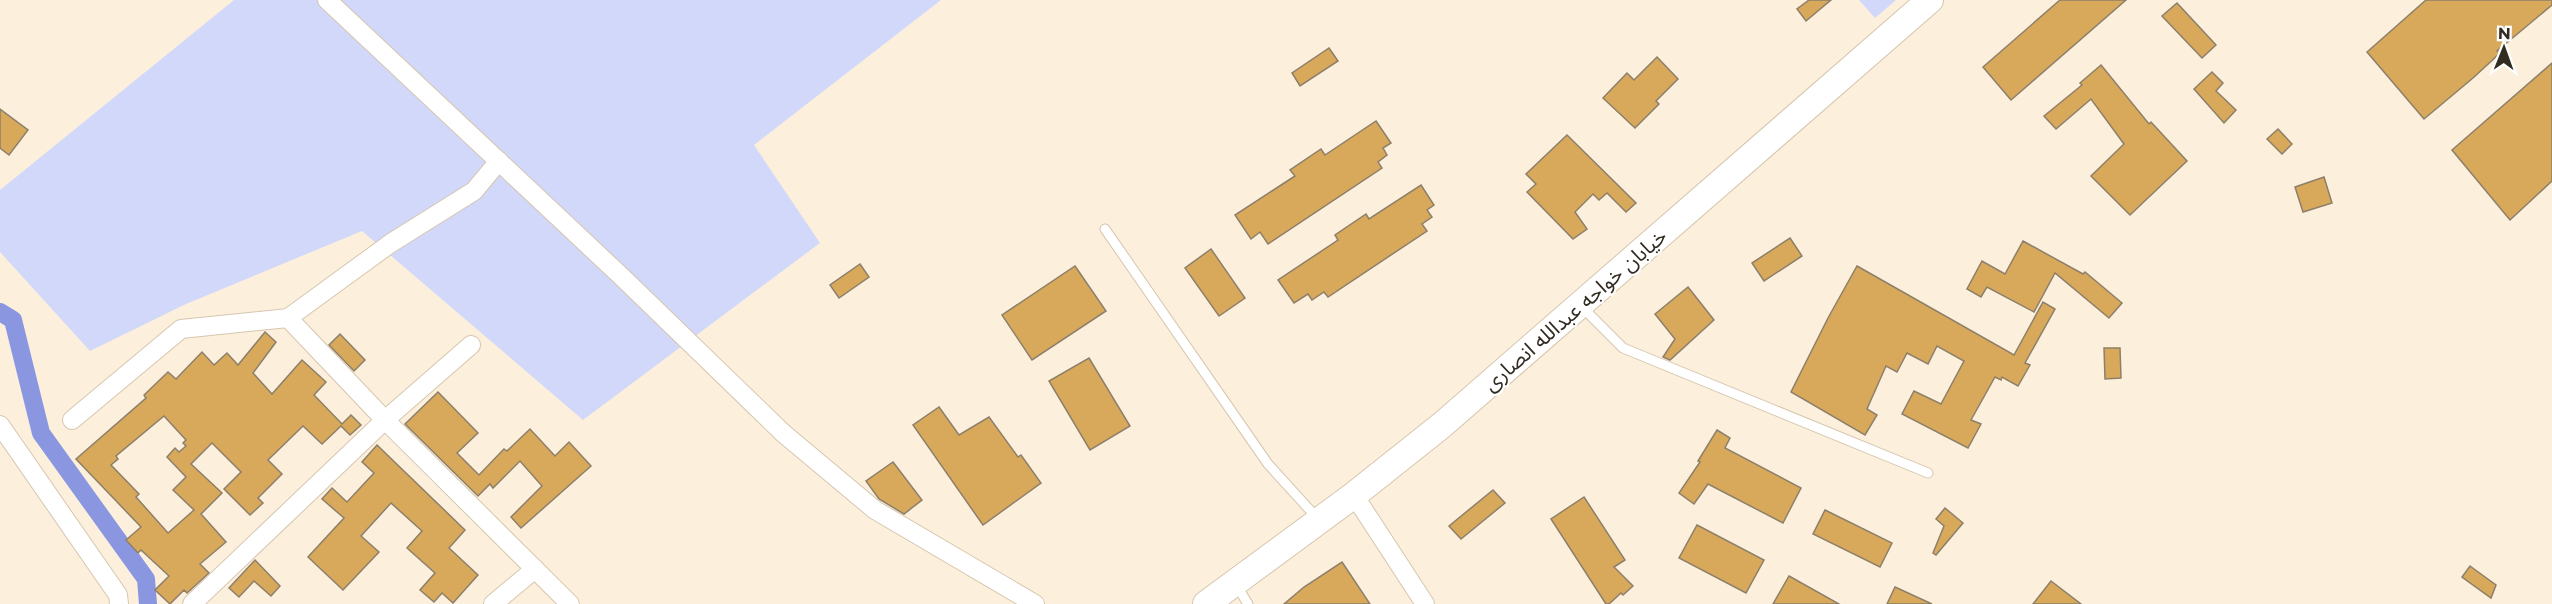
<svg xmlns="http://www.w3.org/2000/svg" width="2552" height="604" viewBox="0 0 2552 604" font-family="Montserrat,'Noto Sans Arabic',sans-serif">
  <rect width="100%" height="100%" fill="#fcf0dd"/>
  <g fill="#d2d8f9">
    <polygon points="234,0 941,0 754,145 820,243 583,420 362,231 186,304 90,351 0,252 0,190"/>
    <polygon points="1859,0 1896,0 1875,18"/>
  </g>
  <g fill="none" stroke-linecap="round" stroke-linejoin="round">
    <polyline stroke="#8b96e1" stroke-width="18" points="0,312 13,320 41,433 146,579 148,604"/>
  </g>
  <g fill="#d8a95b" stroke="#8d7f6a" stroke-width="1.5" fill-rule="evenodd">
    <polygon points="1809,0 1831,0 1806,21 1797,9"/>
    <polygon points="2060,0 2126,0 2011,100 1983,67"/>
    <polygon points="2426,0 2552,0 2552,5 2497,51 2500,53 2473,78 2424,119 2367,52"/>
    <polygon points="2177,3 2216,45 2202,58 2162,16"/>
    <polygon points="1329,48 1338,61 1300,86 1292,73"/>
    <polygon points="1657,57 1678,79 1656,101 1659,104 1635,128 1603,98 1627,73 1634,80"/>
    <polygon points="2552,63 2552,181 2510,220 2452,150"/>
    <polygon points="2101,65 2149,124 2151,122 2187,161 2130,215 2091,176 2124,144 2091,99 2056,129 2044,116 2082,85 2080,83"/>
    <polygon points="2212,72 2223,83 2216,91 2236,110 2224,123 2194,89"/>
    <polygon points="0,109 28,130 9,155 0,148"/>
    <polygon points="1376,121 1391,143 1383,148 1387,155 1378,162 1382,168 1268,244 1260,232 1251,239 1235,215 1295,176 1290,170 1321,149 1325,155"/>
    <polygon points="2278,129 2292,144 2282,154 2267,139"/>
    <polygon points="1567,135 1636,203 1626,212 1607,193 1599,200 1593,194 1575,212 1587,229 1573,239 1527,192 1536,184 1526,174"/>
    <polygon points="2324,177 2332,203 2303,212 2295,187"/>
    <polygon points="1421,185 1434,205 1427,210 1432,217 1422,224 1427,231 1328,297 1324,292 1312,300 1308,294 1294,303 1278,280 1338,240 1335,235 1366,214 1369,219"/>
    <polygon points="1790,238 1802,256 1764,281 1752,263"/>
    <polygon points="2023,241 2083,274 2085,272 2122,303 2109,318 2055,273 2034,312 1987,287 1981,297 1967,289 1982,261 2005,274"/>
    <polygon points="1211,249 1245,298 1219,316 1185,268"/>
    <polygon points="860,264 869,277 839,298 830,285"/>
    <polygon points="1075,266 1106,311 1032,360 1002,315"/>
    <polygon points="1857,266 2014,355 2043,302 2055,309 2025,363 2030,365 2018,386 2002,377 2001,380 1995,377 1971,420 1981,424 1968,448 1902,414 1914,391 1941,404 1964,361 1937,346 1928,364 1907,353 1897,372 1886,366 1867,409 1877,415 1865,435 1791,392 1828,318"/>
    <polygon points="1688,287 1714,320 1670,360 1663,357 1675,339 1655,314"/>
    <path d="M265,332L276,342L253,373L272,394L302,360L326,382L314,395L342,424L351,415L361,425L350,435L341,426L322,444L303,426L268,460L282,474L258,498L263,503L250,515L224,489L241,472L212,443L191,464L222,493L201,514L226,542L200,564L209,573L187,593L184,590L170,604L155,590L169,576L141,550L138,553L126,540L141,527L76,459L146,398L144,395L168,372L176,379L202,352L214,365L227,353L238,365ZM164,416L186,440L183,443L186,446L179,452L175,448L167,457L186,477L173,490L194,510L168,533L136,497L139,494L111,465L118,459L116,456Z"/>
    <polygon points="340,334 365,360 354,371 329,345"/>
    <polygon points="2104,348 2120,348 2121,378 2105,379"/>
    <polygon points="1089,358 1130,426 1090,450 1049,381"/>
    <polygon points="438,392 478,433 457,453 479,475 504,449 507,451 530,429 555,456 569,442 591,466 521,528 511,517 542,486 520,461 493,488 490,484 478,496 405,424"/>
    <polygon points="939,407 959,435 989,417 1018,457 1021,455 1041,483 983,525 913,425"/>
    <polygon points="1717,430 1730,438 1725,448 1801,488 1783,523 1708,484 1694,504 1679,493 1700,462 1698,461"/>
    <polygon points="377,445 465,530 449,548 478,575 453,603 442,593 434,602 420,590 435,573 407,548 422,531 391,503 361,536 379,552 343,590 308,557 344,518 322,499 332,488 347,502 374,473 362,462"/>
    <polygon points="893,462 922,500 904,514 879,499 866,481"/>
    <polygon points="1493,490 1505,503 1461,539 1449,526"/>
    <polygon points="1584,497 1625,560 1614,567 1633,586 1623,595 1621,593 1609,604 1606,604 1551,519"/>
    <polygon points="1945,508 1963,523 1936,555 1933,553 1944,526 1936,519"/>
    <polygon points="1825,510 1892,543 1880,567 1813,534"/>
    <polygon points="1697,525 1764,560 1746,593 1679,558"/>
    <polygon points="255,560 280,586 271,596 254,581 239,597 229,588"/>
    <polygon points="1342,562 1370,604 1284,604 1304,587"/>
    <polygon points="2470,566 2496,585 2491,598 2462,577"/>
    <polygon points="1789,576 1839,604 1773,604"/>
    <polygon points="2051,581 2081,604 2033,604"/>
    <polygon points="1895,587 1932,604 1887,604"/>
  </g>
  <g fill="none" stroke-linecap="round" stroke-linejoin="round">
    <g stroke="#d6c6af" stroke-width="11">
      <g id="lane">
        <polyline points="1105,229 1268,464 1318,519"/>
        <polyline points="1581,306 1623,348 1928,473"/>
        <polyline points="1235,583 1248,604"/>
      </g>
    </g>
    <g stroke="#d6c6af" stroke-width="20">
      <g id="street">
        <polyline points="327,0 622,277 783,433 875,510 1035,604"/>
        <polyline points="288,318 385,420 570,604"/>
        <polyline points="72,420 181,329 288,318 391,243 474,191 499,161"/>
        <polyline points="0,425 118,595 119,604"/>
        <polyline points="1354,495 1425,604"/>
        <polyline points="192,604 385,420 471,345"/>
        <polyline points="493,604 535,569"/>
      </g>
    </g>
    <g stroke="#d6c6af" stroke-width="28">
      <polyline id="secondary" points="1206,604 1354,495 1442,425 1930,0"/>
    </g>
    <use href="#lane" stroke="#fff" stroke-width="9"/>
    <use href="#street" stroke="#fff" stroke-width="18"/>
    <use href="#secondary" stroke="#fff" stroke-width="26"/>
  </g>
  <g text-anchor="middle" stroke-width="4.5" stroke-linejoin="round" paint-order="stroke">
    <g font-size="21" fill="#312b22" stroke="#fff">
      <text transform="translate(1575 310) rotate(-41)" y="7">خیابان خواجه عبدالله انصاری</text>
    </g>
  </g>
  <g transform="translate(2504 48) rotate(1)" stroke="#ffffff" stroke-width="4.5" paint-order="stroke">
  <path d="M0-4.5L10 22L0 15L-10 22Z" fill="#312b22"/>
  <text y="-9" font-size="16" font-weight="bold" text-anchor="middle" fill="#312b22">N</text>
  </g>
</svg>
